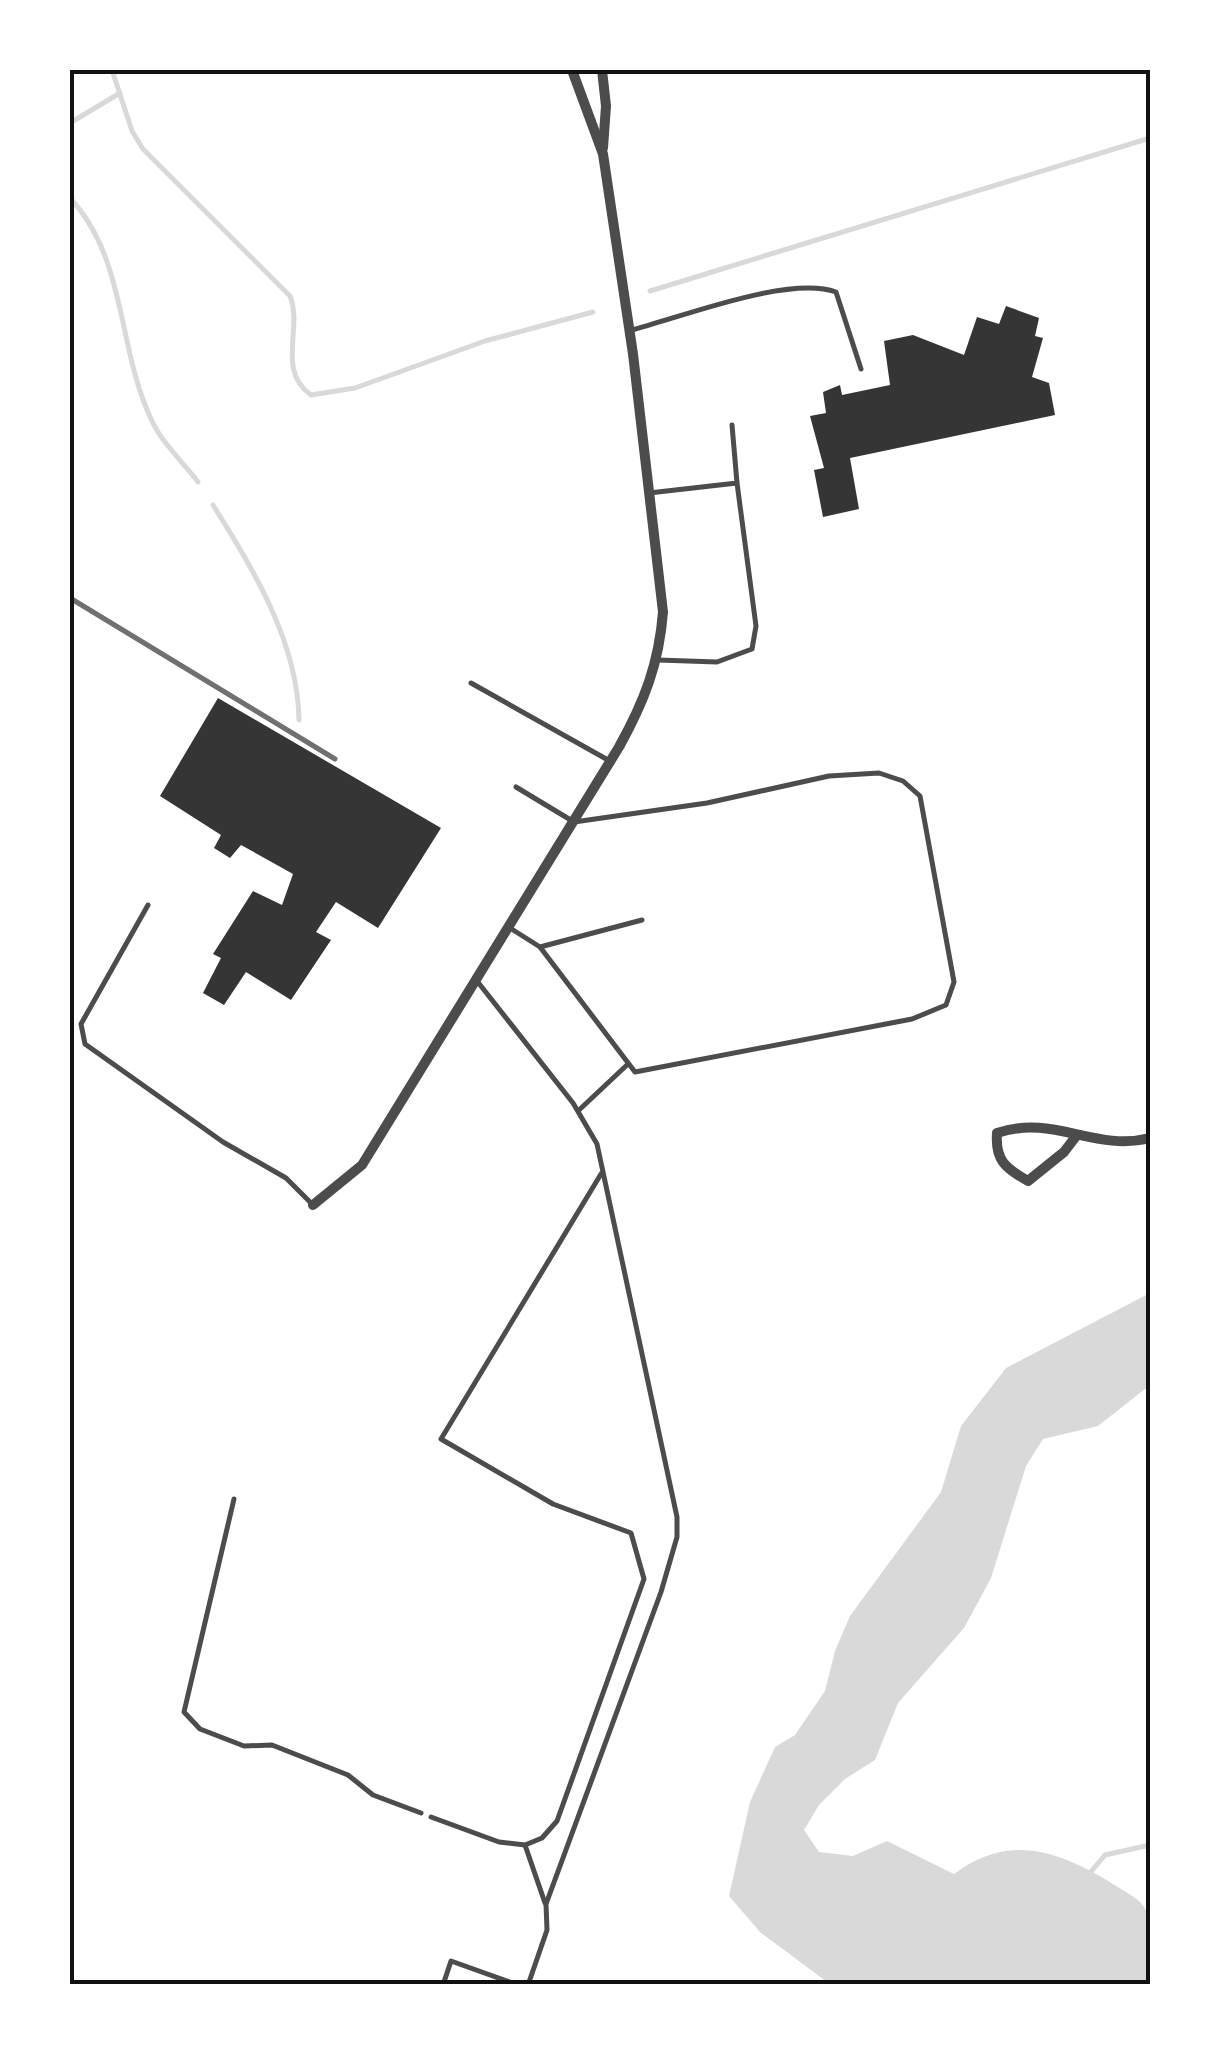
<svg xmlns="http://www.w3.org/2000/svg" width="1220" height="2055" viewBox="0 0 1220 2055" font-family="'Sofia Sans Condensed',sans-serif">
  <rect width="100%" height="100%" fill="#fff"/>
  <path fill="#d9d9d9" d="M1150,1293V1385L1098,1426L1043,1439L1026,1466L991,1578L964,1628L898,1703L875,1760L845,1779L819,1805L804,1830L819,1852L853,1856L887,1841L954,1874C1009,1833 1058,1850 1113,1884C1123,1891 1138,1897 1144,1907C1156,1928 1150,1961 1150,1985H831L760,1932L729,1896L750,1802L775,1747L795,1735L825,1691L835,1651L850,1616L941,1492L961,1426L1006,1368Z"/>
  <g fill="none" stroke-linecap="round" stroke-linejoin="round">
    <g stroke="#d9d9d9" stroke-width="5">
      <path d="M112,70L132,131L143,149L290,296C303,329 276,370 311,395L355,388L485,341L593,312"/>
      <polyline points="70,123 120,93"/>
      <path d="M70,198C127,259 117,349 152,421C162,443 183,462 198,482"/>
      <polyline points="650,291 1150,138"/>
      <path d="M213,505C253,569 298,642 299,720"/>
      <polyline points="1089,1874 1105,1855 1150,1845"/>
    </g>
  </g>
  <g fill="#353535">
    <polygon points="1006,306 1039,318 1035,336 1043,338 1032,377 1049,383 1055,415 850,458 859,509 823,517 814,470 824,468 810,416 826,413 823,392 840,385 842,395 890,385 884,341 913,335 964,355 977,317 999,324"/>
    <polygon points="218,698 441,828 378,928 336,902 316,932 331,940 291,1000 246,972 224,1005 203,993 221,958 213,954 253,891 282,905 293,874 241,845 230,858 214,848 221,835 160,796"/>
  </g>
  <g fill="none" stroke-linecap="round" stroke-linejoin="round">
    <g stroke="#4c4c4c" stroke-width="5">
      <path d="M632,330C682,317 789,275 836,292L861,369"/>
      <polyline points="649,493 737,483 732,425"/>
      <polyline points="658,660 717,662 752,649 756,626 737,483"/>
      <polyline points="471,683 608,760"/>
      <polyline points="148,905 81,1024 85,1044 223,1142 286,1178 313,1205"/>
      <polyline points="510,928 540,947 635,1072 912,1019 946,1005 954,982 920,796 903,781 879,773 829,776 707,803 574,822 516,787"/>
      <polyline points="540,947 642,920"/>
      <polyline points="477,981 573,1103 597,1144 677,1517 677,1537 661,1592 546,1904 547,1930 528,1985"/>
      <polyline points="578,1111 628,1064"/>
      <polyline points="234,1499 184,1712 200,1729 244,1746 272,1745 348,1775 373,1795 421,1813"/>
      <polyline points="431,1817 499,1842 525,1845"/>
      <polyline points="545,1903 525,1845 542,1838 557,1821 644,1579 631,1533 553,1504 441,1439 601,1174"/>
      <polyline points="443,1985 451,1961 518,1985"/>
    </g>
    <g stroke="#4c4c4c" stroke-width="10">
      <polyline points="602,70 606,106 603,148"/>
      <path d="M1077,1135L1064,1152L1028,1181C1005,1168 995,1160 997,1133C1054,1114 1094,1152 1150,1138"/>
      <path d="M313,1205L362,1165L619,747C644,702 659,664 663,612L633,354L603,154L572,70"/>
    </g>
    <polyline stroke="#707070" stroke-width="5" points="70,598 335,759"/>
  </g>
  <rect width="1220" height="2055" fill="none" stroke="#ffffff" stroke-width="145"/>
  <rect x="72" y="72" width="1076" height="1910" fill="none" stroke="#111" stroke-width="4"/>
</svg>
